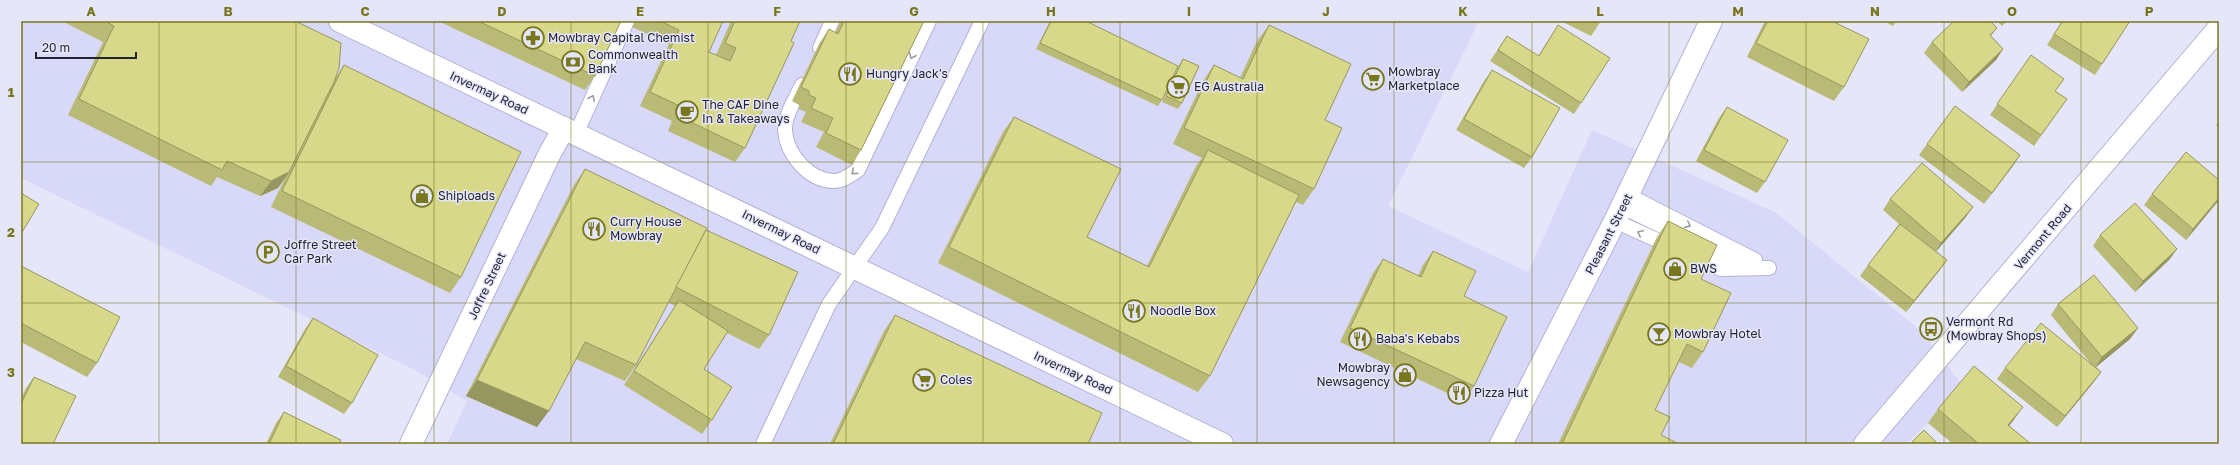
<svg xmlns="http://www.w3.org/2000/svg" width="2240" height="465" viewBox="0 0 2240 465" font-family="'Golos Text',sans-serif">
  <rect width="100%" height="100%" fill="#e6e6fa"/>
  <polygon fill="#d8d8f9" points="21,21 1479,21 1388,206 1528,272 1592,130 1775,212 1920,330 1964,387 1906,444 447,444 467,401 415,370 21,178"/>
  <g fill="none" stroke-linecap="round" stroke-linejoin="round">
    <g stroke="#b3b2d3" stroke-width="16">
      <g id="service">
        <polyline points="820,48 832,21"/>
        <path d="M802,85C796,98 784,116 785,131C787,154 808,180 833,181C842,182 850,175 858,170L929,21"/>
        <polyline points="576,134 627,21"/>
        <polyline points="1628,195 1755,260"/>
        <polyline points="1622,207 1729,258 1750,263"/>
        <polyline points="1615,221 1721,269 1769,268"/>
        <polyline points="763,444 829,304 882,228 982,21"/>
      </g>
    </g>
    <g stroke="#b3b2d3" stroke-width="24">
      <g id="minor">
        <polyline points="411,444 550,153 564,128"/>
        <polyline points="1501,444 1615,221 1711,21"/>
      </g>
    </g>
    <g stroke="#b3b2d3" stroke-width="24">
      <polyline id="tertiary" points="1865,444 2219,28"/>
    </g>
    <g stroke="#b3b2d3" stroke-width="24">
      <polyline id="secondary" points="340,21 1222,444"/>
    </g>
    <use href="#service" stroke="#fff" stroke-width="14"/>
    <use href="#minor" stroke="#fff" stroke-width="22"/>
    <use href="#tertiary" stroke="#fff" stroke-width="22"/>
    <use href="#secondary" stroke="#fff" stroke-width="22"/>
  </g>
  <g fill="#b9ba76">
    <polygon points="62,21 295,21 336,77 344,65 461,277 450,293 271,207 285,178 278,188 260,196 217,177 211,186 68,115 103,42"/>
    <polygon points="438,21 621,21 595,76 585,90"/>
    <polygon points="635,21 723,21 709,52 716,55 731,21 800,21 791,41 745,148 735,162 668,131 672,121 640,106 669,44 632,27"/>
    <polygon points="841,21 924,21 861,150 852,165 816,147 824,132 801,122 806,112 799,109 799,105 792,101 819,44 829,29 835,33"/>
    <polygon points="1050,21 1086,21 1162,100 1158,106 1036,49"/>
    <polygon points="1561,21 1601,21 1591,36"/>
    <polygon points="1765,21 1832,21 1844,87 1834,101 1747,57"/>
    <polygon points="1884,21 1896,21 1893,26"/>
    <polygon points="1997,21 2007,21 2002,26"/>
    <polygon points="2062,21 2130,21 2095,75 2047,45"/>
    <polygon points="1269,25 1325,120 1314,189 1303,205 1296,202 1210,376 1198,392 938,263 1003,132 1014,117 1087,237 1147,266 1196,166 1202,158 1173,144 1203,81 1214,65 1240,78 1257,41"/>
    <polygon points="1558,25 1581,103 1574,114 1490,61 1507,36 1538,56"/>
    <polygon points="1991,36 2003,49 1996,60 1962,92 1924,53 1932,42"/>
    <polygon points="2031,55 2055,91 2067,99 2034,146 1990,115"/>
    <polygon points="1183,59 1182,103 1178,109 1162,102 1179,65"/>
    <polygon points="1492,70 1532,157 1524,168 1456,130 1484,81"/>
    <polygon points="1727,107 1765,182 1757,193 1696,161 1719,118"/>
    <polygon points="2219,121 2219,128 2216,125"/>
    <polygon points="1927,144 2020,155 1984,204 1919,155"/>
    <polygon points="585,169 706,230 769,335 759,349 727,333 704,369 712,420 702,434 624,385 675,306 668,302 636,365 625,381 576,359 537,427 466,396 574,185"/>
    <polygon points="2152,194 2219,200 2186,240 2144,205"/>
    <polygon points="1890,199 1973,207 1965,218 1935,252 1947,260 1939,271 1906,312 1860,276 1868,265 1899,224 1883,210"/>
    <polygon points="1668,221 1701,279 1703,352 1692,368 1679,362 1655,410 1661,435 1679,444 1558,444 1657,237"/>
    <polygon points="2100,235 2177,249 2169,260 2135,292 2093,246"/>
    <polygon points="1433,251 1464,296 1474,386 1464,401 1340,342 1373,273 1383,259 1418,276 1423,265"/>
    <polygon points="21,266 97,363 87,377 21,342"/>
    <polygon points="2058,304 2138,328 2130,339 2096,367 2101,372 2093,383 2057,427 1997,379 2005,368 2091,364 2051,315"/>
    <polygon points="895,315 1088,444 830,444 884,331"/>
    <polygon points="313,318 352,403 344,414 278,377 305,329"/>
    <polygon points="34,377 21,444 21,399 26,388"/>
    <polygon points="1938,409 2013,421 2009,426 2031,444 1953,444 1928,423"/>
    <polygon points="284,412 339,444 266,444 276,423"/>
  </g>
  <g fill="#969760">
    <polygon points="1997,28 1989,38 1990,35"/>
    <polygon points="2003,49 1996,60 1962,92 1969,82"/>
    <polygon points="2020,155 2013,166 1984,204 1992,193"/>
    <polygon points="289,172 278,188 260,196 271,181"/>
    <polygon points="2219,198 2219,200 2186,240 2193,229"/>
    <polygon points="1973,207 1965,218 1934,254 1941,243"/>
    <polygon points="2177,249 2169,260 2135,292 2143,281"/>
    <polygon points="1947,260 1939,271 1906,312 1914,301"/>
    <polygon points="2138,328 2130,339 2095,368 2102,357"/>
    <polygon points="2101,372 2093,383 2057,427 2065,416"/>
    <polygon points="477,380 549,411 537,427 466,396"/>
    <polygon points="2023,407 2013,421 1998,439 2008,425"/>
  </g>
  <g fill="#d7d889" stroke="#969760">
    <polygon points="105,21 295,21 341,43 339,68 334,82 289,172 271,181 227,161 222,170 79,99 114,26"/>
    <polygon points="478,21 621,21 595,76"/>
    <polygon points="660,21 723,21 709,52 730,61 736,48 725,43 735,21 800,21 791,41 794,43 745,148 678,116 682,107 650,92 679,30"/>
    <polygon points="844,21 924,21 861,150 826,133 833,118 811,108 816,98 809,95 809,91 801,87 829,29 838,34"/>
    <polygon points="1051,21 1086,21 1178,66 1162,100 1040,43"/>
    <polygon points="1768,21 1832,21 1869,39 1844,87 1756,43"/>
    <polygon points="1954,21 1990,21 1997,28 1990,35 2003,49 1969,82 1932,42"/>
    <polygon points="2063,21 2130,21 2102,64 2054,34"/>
    <polygon points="1269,25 1351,64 1325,120 1342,128 1314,189 1184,128 1214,65 1243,79"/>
    <polygon points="1558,25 1610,58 1581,103 1498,50 1507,36 1539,56"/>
    <polygon points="2031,55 2064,79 2055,91 2067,99 2041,135 1997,104"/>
    <polygon points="1183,59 1199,66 1182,103 1166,96"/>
    <polygon points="344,65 521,152 461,277 282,191"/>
    <polygon points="1492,70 1560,108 1532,157 1464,119"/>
    <polygon points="1955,106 2020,155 1992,193 1927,144"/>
    <polygon points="1727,107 1788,140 1765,182 1704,150"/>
    <polygon points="1014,117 1121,169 1087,237 1149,267 1208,150 1299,195 1210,376 949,247"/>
    <polygon points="2186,152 2219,180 2219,198 2193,229 2152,194"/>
    <polygon points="1922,163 1973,207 1941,243 1890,199"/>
    <polygon points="585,169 707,228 636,365 585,342 549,411 477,380"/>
    <polygon points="21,193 39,204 21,234"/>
    <polygon points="2135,203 2177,249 2143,281 2100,235"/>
    <polygon points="1668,221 1717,245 1701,279 1731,293 1703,352 1687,344 1655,410 1670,417 1661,435 1679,444 1562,444"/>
    <polygon points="1900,224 1947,260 1914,301 1868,265"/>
    <polygon points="706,230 798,272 769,335 676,287"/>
    <polygon points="1433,251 1476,271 1464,296 1507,317 1474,386 1350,328 1383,259 1421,277"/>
    <polygon points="21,266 120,317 97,363 21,323"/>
    <polygon points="2094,275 2138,328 2102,357 2058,304"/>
    <polygon points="679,300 728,331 704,369 732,387 712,420 634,371"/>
    <polygon points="895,315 1102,413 1088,444 833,444"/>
    <polygon points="313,318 378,355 352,403 286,366"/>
    <polygon points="2041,323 2101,372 2065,416 2005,368"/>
    <polygon points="1974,366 2023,407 2008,425 2031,444 1979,444 1938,409"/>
    <polygon points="34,377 76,396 53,444 21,444 21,404"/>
    <polygon points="284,412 341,440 339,444 269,444"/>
    <polygon points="1924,430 1938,444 1910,444"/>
  </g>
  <defs><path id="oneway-chevron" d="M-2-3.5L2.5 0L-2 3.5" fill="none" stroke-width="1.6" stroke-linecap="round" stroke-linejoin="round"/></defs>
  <g stroke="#9c9ca2">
    <use href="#oneway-chevron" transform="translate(912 56) rotate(115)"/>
    <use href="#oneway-chevron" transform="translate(592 98) rotate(-65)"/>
    <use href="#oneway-chevron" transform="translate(854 172) rotate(139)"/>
    <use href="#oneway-chevron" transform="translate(1688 225) rotate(27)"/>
    <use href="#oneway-chevron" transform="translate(1640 233) rotate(-155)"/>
  </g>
  <path fill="none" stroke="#78771d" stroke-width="1" stroke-opacity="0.55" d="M159,21V444M296,21V444M434,21V444M571,21V444M708,21V444M846,21V444M983,21V444M1120,21V444M1257,21V444M1394,21V444M1532,21V444M1669,21V444M1806,21V444M1944,21V444M2081,21V444M21,162H2219M21,303H2219"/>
  <defs>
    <g id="pharmacy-ring" transform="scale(1.15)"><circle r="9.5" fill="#e6e6fa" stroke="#78771d" stroke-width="1.5"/><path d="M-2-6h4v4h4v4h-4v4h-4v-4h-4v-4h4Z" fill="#78771d"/></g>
    <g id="bank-ring" transform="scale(1.15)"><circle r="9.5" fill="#e6e6fa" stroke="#78771d" stroke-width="1.5"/><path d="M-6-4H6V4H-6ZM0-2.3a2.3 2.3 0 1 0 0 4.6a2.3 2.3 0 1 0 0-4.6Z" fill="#78771d"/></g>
    <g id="restaurant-ring" transform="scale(1.15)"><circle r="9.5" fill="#e6e6fa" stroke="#78771d" stroke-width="1.5"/><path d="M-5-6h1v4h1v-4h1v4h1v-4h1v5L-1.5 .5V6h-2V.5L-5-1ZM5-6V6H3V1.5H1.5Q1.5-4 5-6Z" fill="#78771d"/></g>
    <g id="supermarket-ring" transform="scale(1.15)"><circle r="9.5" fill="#e6e6fa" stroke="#78771d" stroke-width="1.5"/><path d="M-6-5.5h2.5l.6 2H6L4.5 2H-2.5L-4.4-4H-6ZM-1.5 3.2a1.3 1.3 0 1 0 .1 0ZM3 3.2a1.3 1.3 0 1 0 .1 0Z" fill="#78771d"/></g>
    <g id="cafe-ring" transform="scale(1.15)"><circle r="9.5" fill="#e6e6fa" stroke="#78771d" stroke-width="1.5"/><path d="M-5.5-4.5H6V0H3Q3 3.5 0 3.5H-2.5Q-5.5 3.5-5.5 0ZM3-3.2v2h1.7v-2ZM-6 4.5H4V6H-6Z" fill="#78771d"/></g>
    <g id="shop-ring" transform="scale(1.15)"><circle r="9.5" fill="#e6e6fa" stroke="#78771d" stroke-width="1.5"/><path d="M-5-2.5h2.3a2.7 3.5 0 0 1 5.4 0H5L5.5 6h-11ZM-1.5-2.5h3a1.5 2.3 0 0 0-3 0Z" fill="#78771d"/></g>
    <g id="parking-ring" transform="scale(1.15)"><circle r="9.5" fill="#e6e6fa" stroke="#78771d" stroke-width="1.5"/><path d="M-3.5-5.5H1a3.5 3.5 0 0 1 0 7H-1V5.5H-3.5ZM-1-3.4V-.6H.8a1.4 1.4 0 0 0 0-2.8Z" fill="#78771d"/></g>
    <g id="bus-ring" transform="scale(1.15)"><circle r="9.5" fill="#e6e6fa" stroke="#78771d" stroke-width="1.5"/><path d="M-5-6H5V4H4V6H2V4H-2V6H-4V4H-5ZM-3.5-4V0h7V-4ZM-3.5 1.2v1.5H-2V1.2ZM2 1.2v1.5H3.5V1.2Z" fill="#78771d"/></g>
    <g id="bar-ring" transform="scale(1.15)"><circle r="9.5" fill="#e6e6fa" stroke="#78771d" stroke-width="1.5"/><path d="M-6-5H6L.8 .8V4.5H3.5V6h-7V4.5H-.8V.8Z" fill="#78771d"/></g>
  </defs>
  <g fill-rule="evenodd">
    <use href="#pharmacy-ring" x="533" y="38"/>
    <use href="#bank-ring" x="573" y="62"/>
    <use href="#restaurant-ring" x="850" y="74"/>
    <use href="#supermarket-ring" x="1373" y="79"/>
    <use href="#supermarket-ring" x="1178" y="87"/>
    <use href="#cafe-ring" x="687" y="112"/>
    <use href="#shop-ring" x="422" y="196"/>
    <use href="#restaurant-ring" x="594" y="229"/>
    <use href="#parking-ring" x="268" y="252"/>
    <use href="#shop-ring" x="1675" y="269"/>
    <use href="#restaurant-ring" x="1134" y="311"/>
    <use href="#bus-ring" x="1931" y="329"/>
    <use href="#bar-ring" x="1659" y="334"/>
    <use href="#restaurant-ring" x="1360" y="339"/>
    <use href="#shop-ring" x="1405" y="375"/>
    <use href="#supermarket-ring" x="924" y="380"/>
    <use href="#restaurant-ring" x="1459" y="393"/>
  </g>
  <g text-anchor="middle" stroke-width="3" stroke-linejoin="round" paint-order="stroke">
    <g font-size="12" fill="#242430" stroke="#e6e6fa" text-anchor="start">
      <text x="548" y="42">Mowbray Capital Chemist</text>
      <text x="588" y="59">Commonwealth<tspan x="588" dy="14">Bank</tspan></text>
      <text x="1388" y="76">Mowbray<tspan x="1388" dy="14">Marketplace</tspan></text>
      <text x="866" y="78">Hungry Jack's</text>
      <text x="1194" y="91">EG Australia</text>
      <text x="702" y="109">The CAF Dine<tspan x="702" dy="14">In &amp; Takeaways</tspan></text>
      <text x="438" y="200">Shiploads</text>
      <text x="610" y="226">Curry House<tspan x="610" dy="14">Mowbray</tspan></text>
      <text x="284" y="249">Joffre Street<tspan x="284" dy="14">Car Park</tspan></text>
      <text x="1690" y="273">BWS</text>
      <text x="1150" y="315">Noodle Box</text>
      <text x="1946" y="326">Vermont Rd<tspan x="1946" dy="14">(Mowbray Shops)</tspan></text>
      <text x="1674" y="338">Mowbray Hotel</text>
      <text x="1376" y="343">Baba's Kebabs</text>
      <text x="1390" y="372" text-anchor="end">Mowbray<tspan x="1390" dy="14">Newsagency</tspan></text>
      <text x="940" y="384">Coles</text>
      <text x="1474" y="397">Pizza Hut</text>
    </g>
    <g font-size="12" fill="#242430" stroke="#e6e6fa">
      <text transform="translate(489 93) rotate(25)" y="4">Invermay Road</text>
      <text transform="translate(781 232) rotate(26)" y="4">Invermay Road</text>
      <text transform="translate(1609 234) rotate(-63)" y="4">Pleasant Street</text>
      <text transform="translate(2043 237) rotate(-50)" y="4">Vermont Road</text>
      <text transform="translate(487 286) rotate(-65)" y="4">Joffre Street</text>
      <text transform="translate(1073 373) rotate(25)" y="4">Invermay Road</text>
    </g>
  </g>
  <rect width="2240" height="465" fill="none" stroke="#e6e6fa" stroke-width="44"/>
  <path d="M36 52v6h100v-6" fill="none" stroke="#242430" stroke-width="2"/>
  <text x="42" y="52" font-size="12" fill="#242430" stroke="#e6e6fa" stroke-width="3" paint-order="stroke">20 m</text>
  <rect x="22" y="22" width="2196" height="421" fill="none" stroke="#78771d" stroke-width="1.5"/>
  <g font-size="13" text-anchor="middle" font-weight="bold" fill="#78771d">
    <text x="91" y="16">A</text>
    <text x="228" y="16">B</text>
    <text x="365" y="16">C</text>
    <text x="502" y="16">D</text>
    <text x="640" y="16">E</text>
    <text x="777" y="16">F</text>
    <text x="914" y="16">G</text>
    <text x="1051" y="16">H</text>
    <text x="1189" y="16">I</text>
    <text x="1326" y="16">J</text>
    <text x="1463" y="16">K</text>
    <text x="1600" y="16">L</text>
    <text x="1738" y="16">M</text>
    <text x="1875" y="16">N</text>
    <text x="2012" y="16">O</text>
    <text x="2149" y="16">P</text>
    <text x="11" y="97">1</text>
    <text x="11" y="237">2</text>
    <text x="11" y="377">3</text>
  </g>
</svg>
